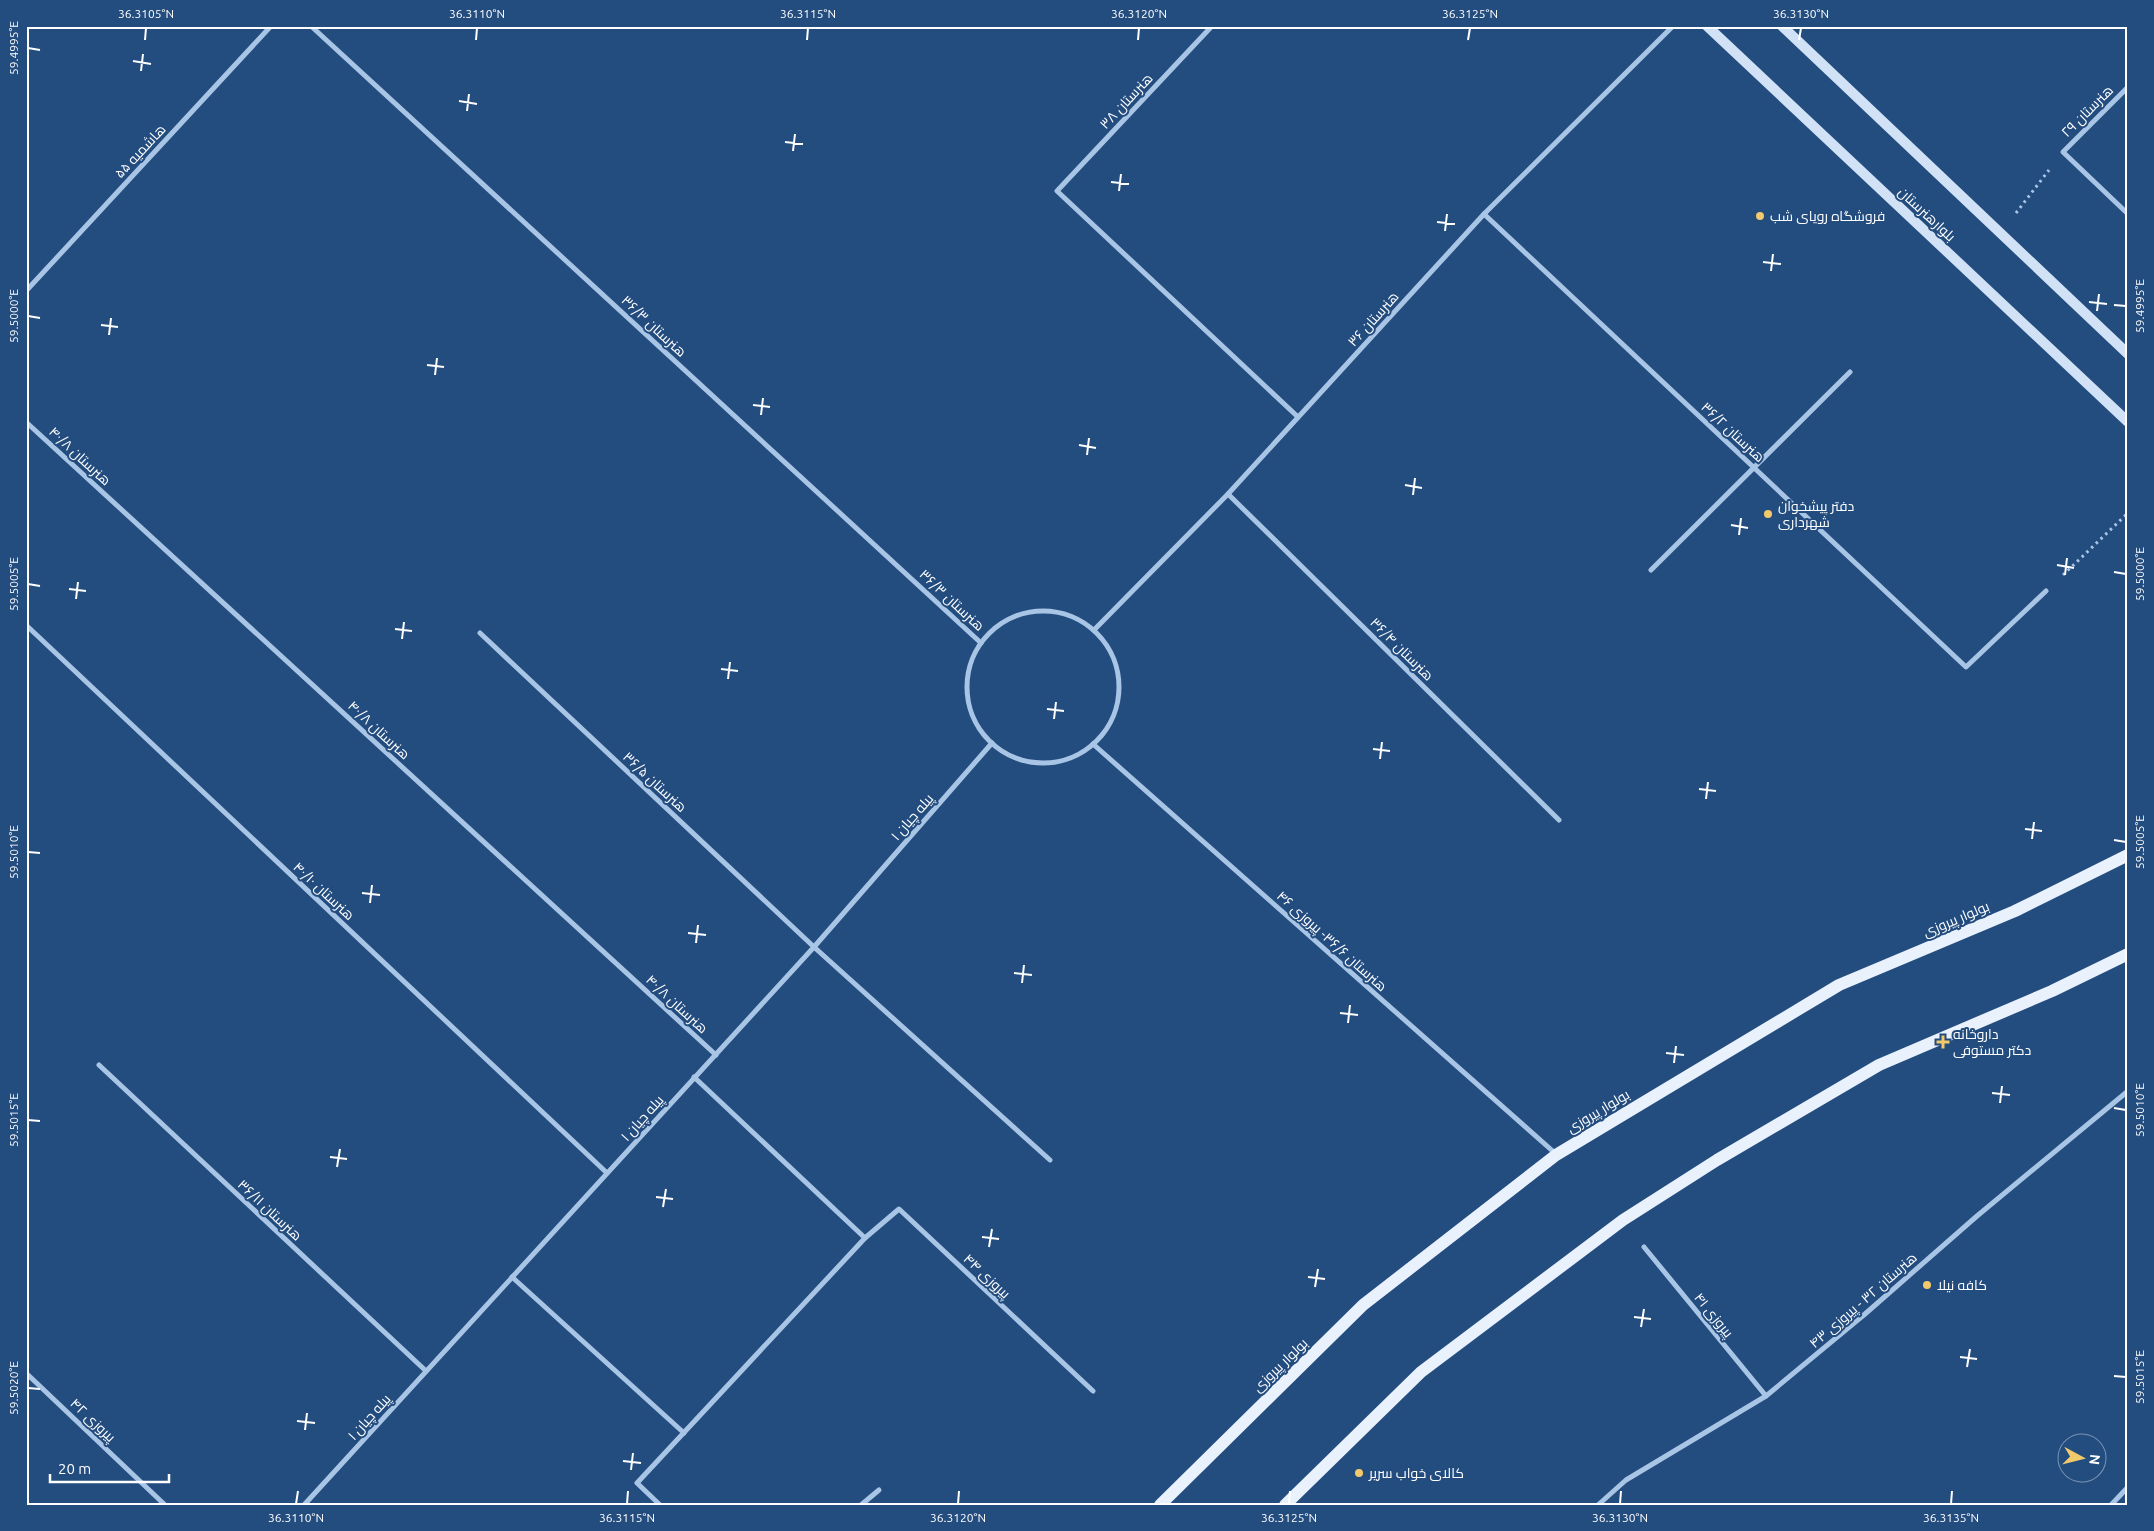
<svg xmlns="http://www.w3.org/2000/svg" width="2154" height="1531" viewBox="0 0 2154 1531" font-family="Ubuntu,Cairo,sans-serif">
  <rect width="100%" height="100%" fill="#234c7f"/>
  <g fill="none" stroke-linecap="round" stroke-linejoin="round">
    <g stroke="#a8c5e6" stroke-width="3" stroke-dasharray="2.5 4" stroke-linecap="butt">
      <polyline points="2016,213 2049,170"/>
      <polyline points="2063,575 2128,513"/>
    </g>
    <g stroke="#a8c5e6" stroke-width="5">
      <polyline points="311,26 981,643"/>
      <polyline points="1212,26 1057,191 1298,417"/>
      <polyline points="2128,87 2063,152 2128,214"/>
      <polyline points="1484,214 1966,667 2046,591"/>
      <polyline points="26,291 271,26"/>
      <polyline points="26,422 716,1055"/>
      <polyline points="1228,494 1559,820"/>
      <polyline points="1651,570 1850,372"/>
      <circle cx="1043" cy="687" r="76"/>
      <polyline points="26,625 607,1173"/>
      <polyline points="1094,630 1228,494 1484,214 1673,26"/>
      <polyline points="480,633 814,947 1050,1160"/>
      <polyline points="1093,744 1556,1154"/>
      <polyline points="99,1065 426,1371"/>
      <polyline points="694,1077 865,1238"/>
      <polyline points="1644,1247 1766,1396"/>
      <polyline points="512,1277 684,1433"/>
      <polyline points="26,1373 165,1505"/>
      <polyline points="304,1505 814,947 992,743"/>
      <polyline points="660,1505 637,1483 865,1238 899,1209 1093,1391"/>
      <polyline points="861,1505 879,1490"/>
      <polyline points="1598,1505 1626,1480 1766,1396 1865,1314 1977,1216 2128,1091"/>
      <polyline points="2111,1505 2128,1487"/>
    </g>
    <g stroke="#d2e2f6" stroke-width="10">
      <polyline points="1707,26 2128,422"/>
      <polyline points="1782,26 2128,354"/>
    </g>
    <g stroke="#e9f1fd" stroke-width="12">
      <polyline points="1160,1505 1363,1305 1556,1155 1839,985 2015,911 2128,855"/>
      <polyline points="1285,1505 1421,1372 1623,1220 1717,1160 1879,1065 2052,991 2128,954"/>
    </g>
  </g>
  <path fill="none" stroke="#fff" stroke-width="2" d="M145,40L146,28M476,40L477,28M807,40L808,28M1138,40L1139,28M1468,40L1470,28M1799,40L1801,28M28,48L40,50M133,61L151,64M141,71L143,54M459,101L477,104M467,111L469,94M785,142L803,144M793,151L795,134M1111,182L1129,184M1119,191L1121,174M1437,222L1455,224M1445,231L1447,214M1763,262L1781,264M1771,271L1773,254M2089,302L2107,304M2114,305L2126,306M2097,311L2099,294M28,316L40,318M101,325L118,327M109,335L111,318M427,365L444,367M435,375L437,358M753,405L770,407M761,415L763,398M1079,445L1096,448M1087,455L1089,438M1405,485L1422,488M1413,495L1415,478M1731,525L1748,528M1739,535L1741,518M2057,565L2074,568M2114,572L2126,574M2065,575L2067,558M28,584L40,586M69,589L86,591M76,599L78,582M395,629L412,631M402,639L404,622M721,669L738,671M728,679L730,662M1047,709L1064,711M1054,719L1056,702M1373,749L1390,751M1380,759L1382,742M1699,789L1716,791M1706,799L1708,782M2025,829L2042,831M2032,839L2034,822M2114,840L2126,842M28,852L40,853M362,893L380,895M370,903L372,885M688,933L706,935M696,943L698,925M1014,973L1032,975M1022,983L1024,965M1340,1013L1358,1015M1348,1023L1350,1005M1666,1053L1684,1055M1674,1063L1676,1046M1992,1093L2010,1095M2000,1103L2002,1086M2114,1108L2126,1110M28,1120L40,1121M330,1157L347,1159M337,1167L340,1149M656,1197L673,1199M663,1207L666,1189M982,1237L999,1239M989,1247L992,1229M1308,1277L1325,1279M1315,1287L1318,1269M1634,1317L1651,1319M1641,1327L1644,1309M1960,1357L1977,1359M1967,1367L1970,1349M2114,1376L2126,1377M28,1388L40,1389M297,1421L315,1423M305,1430L307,1413M623,1461L641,1463M631,1470L633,1453M296,1504L298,1491M627,1504L628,1491M958,1504L959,1491M1289,1504L1290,1491M1620,1504L1621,1491M1951,1504L1952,1491"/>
  <g fill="#f2ca6b" stroke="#234c7f" stroke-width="2">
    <circle cx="1760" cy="216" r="5"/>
    <circle cx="1768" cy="514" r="5"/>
    <path d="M1940.5 1034.5h5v5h5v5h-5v5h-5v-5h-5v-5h5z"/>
    <circle cx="1927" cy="1285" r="5"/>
    <circle cx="1359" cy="1473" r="5"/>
  </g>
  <g text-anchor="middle" stroke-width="4" stroke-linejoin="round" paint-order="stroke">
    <g font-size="14" fill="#fff" stroke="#234c7f">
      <text transform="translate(1126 101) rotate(-47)" y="5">هنرستان ۳۸</text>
      <text transform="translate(2087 111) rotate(-45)" y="5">هنرستان ۲۹</text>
      <text transform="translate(140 151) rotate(-47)" y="5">هاشمیه ۵۵</text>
      <text transform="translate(1927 214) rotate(43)" y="5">بلوارهنرستان</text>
      <text transform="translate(1373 319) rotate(-48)" y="5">هنرستان ۳۶</text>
      <text transform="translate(654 326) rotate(43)" y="5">هنرستان ۳۶/۳</text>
      <text transform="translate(1733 432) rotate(43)" y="5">هنرستان ۳۶/۲</text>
      <text transform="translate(80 456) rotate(43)" y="5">هنرستان ۴۰/۸</text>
      <text transform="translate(952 600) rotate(43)" y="5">هنرستان ۳۶/۳</text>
      <text transform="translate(1402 649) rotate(45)" y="5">هنرستان ۳۶/۴</text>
      <text transform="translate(379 730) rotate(43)" y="5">هنرستان ۴۰/۸</text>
      <text transform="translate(655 782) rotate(43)" y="5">هنرستان ۳۶/۵</text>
      <text transform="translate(912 817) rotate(-49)" y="5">پیله چیان ۱</text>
      <text transform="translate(324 891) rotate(43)" y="5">هنرستان ۴۰/۱۰</text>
      <text transform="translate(1956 919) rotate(-23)" y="5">بولوار پیروزی</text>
      <text transform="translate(1332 941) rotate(42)" y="5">هنرستان ۳۶/۶- پیروزی ۴۶</text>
      <text transform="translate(677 1004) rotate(43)" y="5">هنرستان ۴۰/۸</text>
      <text transform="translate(1598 1111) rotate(-31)" y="5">بولوار پیروزی</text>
      <text transform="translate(642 1118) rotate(-48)" y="5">پیله چیان ۱</text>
      <text transform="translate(270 1210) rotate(43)" y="5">هنرستان ۳۶/۱۱</text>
      <text transform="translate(987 1276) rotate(43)" y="5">پیروزی ۴۴</text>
      <text transform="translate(1863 1300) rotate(-41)" y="5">هنرستان ۳۲ - پیروزی ۴۳</text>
      <text transform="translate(1714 1315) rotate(51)" y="5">پیروزی ۴۱</text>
      <text transform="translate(1280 1365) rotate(-44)" y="5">بولوار پیروزی</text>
      <text transform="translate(369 1417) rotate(-48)" y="5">پیله چیان ۱</text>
      <text transform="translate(93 1420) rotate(43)" y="5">پیروزی ۴۲</text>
    </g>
    <g font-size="14" fill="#fff" stroke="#234c7f" text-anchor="start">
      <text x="1770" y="221">فروشگاه رویای شب</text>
      <text x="1778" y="511">دفتر پیشخوان<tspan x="1778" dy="16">شهرداری</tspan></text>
      <text x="1953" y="1039">داروخانه<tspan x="1953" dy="16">دکتر مستوفی</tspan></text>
      <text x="1937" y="1290">کافه نیلا</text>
      <text x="1369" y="1478">کالای خواب سریر</text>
    </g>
  </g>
  <rect width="2154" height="1531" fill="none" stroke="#234c7f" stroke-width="55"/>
  <g transform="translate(2082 1458) rotate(97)"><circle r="24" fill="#234c7f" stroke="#7b94b2"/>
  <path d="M0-4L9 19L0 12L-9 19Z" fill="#f2ca6b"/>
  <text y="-8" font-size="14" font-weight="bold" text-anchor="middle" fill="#ffffff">N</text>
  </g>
  <path d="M50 1474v8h119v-8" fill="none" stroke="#ffffff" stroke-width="2.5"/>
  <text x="58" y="1474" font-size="15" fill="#ffffff" stroke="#234c7f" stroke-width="4" paint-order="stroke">20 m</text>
  <rect x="28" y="28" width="2098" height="1476" fill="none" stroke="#fff" stroke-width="2"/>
  <g font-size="12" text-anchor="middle" fill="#fff">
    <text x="146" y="18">36.3105°N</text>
    <text x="477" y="18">36.3110°N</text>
    <text x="808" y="18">36.3115°N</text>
    <text x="1139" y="18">36.3120°N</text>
    <text x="1470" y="18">36.3125°N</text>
    <text x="1801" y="18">36.3130°N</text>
    <text transform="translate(14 48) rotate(-90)" y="4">59.4995°E</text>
    <text transform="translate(2140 306) rotate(-90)" y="4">59.4995°E</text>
    <text transform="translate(14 316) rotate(-90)" y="4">59.5000°E</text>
    <text transform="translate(2140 574) rotate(-90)" y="4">59.5000°E</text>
    <text transform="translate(14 584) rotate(-90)" y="4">59.5005°E</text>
    <text transform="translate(2140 842) rotate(-90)" y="4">59.5005°E</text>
    <text transform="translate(14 852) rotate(-90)" y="4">59.5010°E</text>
    <text transform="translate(2140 1110) rotate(-90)" y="4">59.5010°E</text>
    <text transform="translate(14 1120) rotate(-90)" y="4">59.5015°E</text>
    <text transform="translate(2140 1377) rotate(-90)" y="4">59.5015°E</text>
    <text transform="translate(14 1388) rotate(-90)" y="4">59.5020°E</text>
    <text x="296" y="1522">36.3110°N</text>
    <text x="627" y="1522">36.3115°N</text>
    <text x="958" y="1522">36.3120°N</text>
    <text x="1289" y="1522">36.3125°N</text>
    <text x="1620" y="1522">36.3130°N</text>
    <text x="1951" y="1522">36.3135°N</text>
  </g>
</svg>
